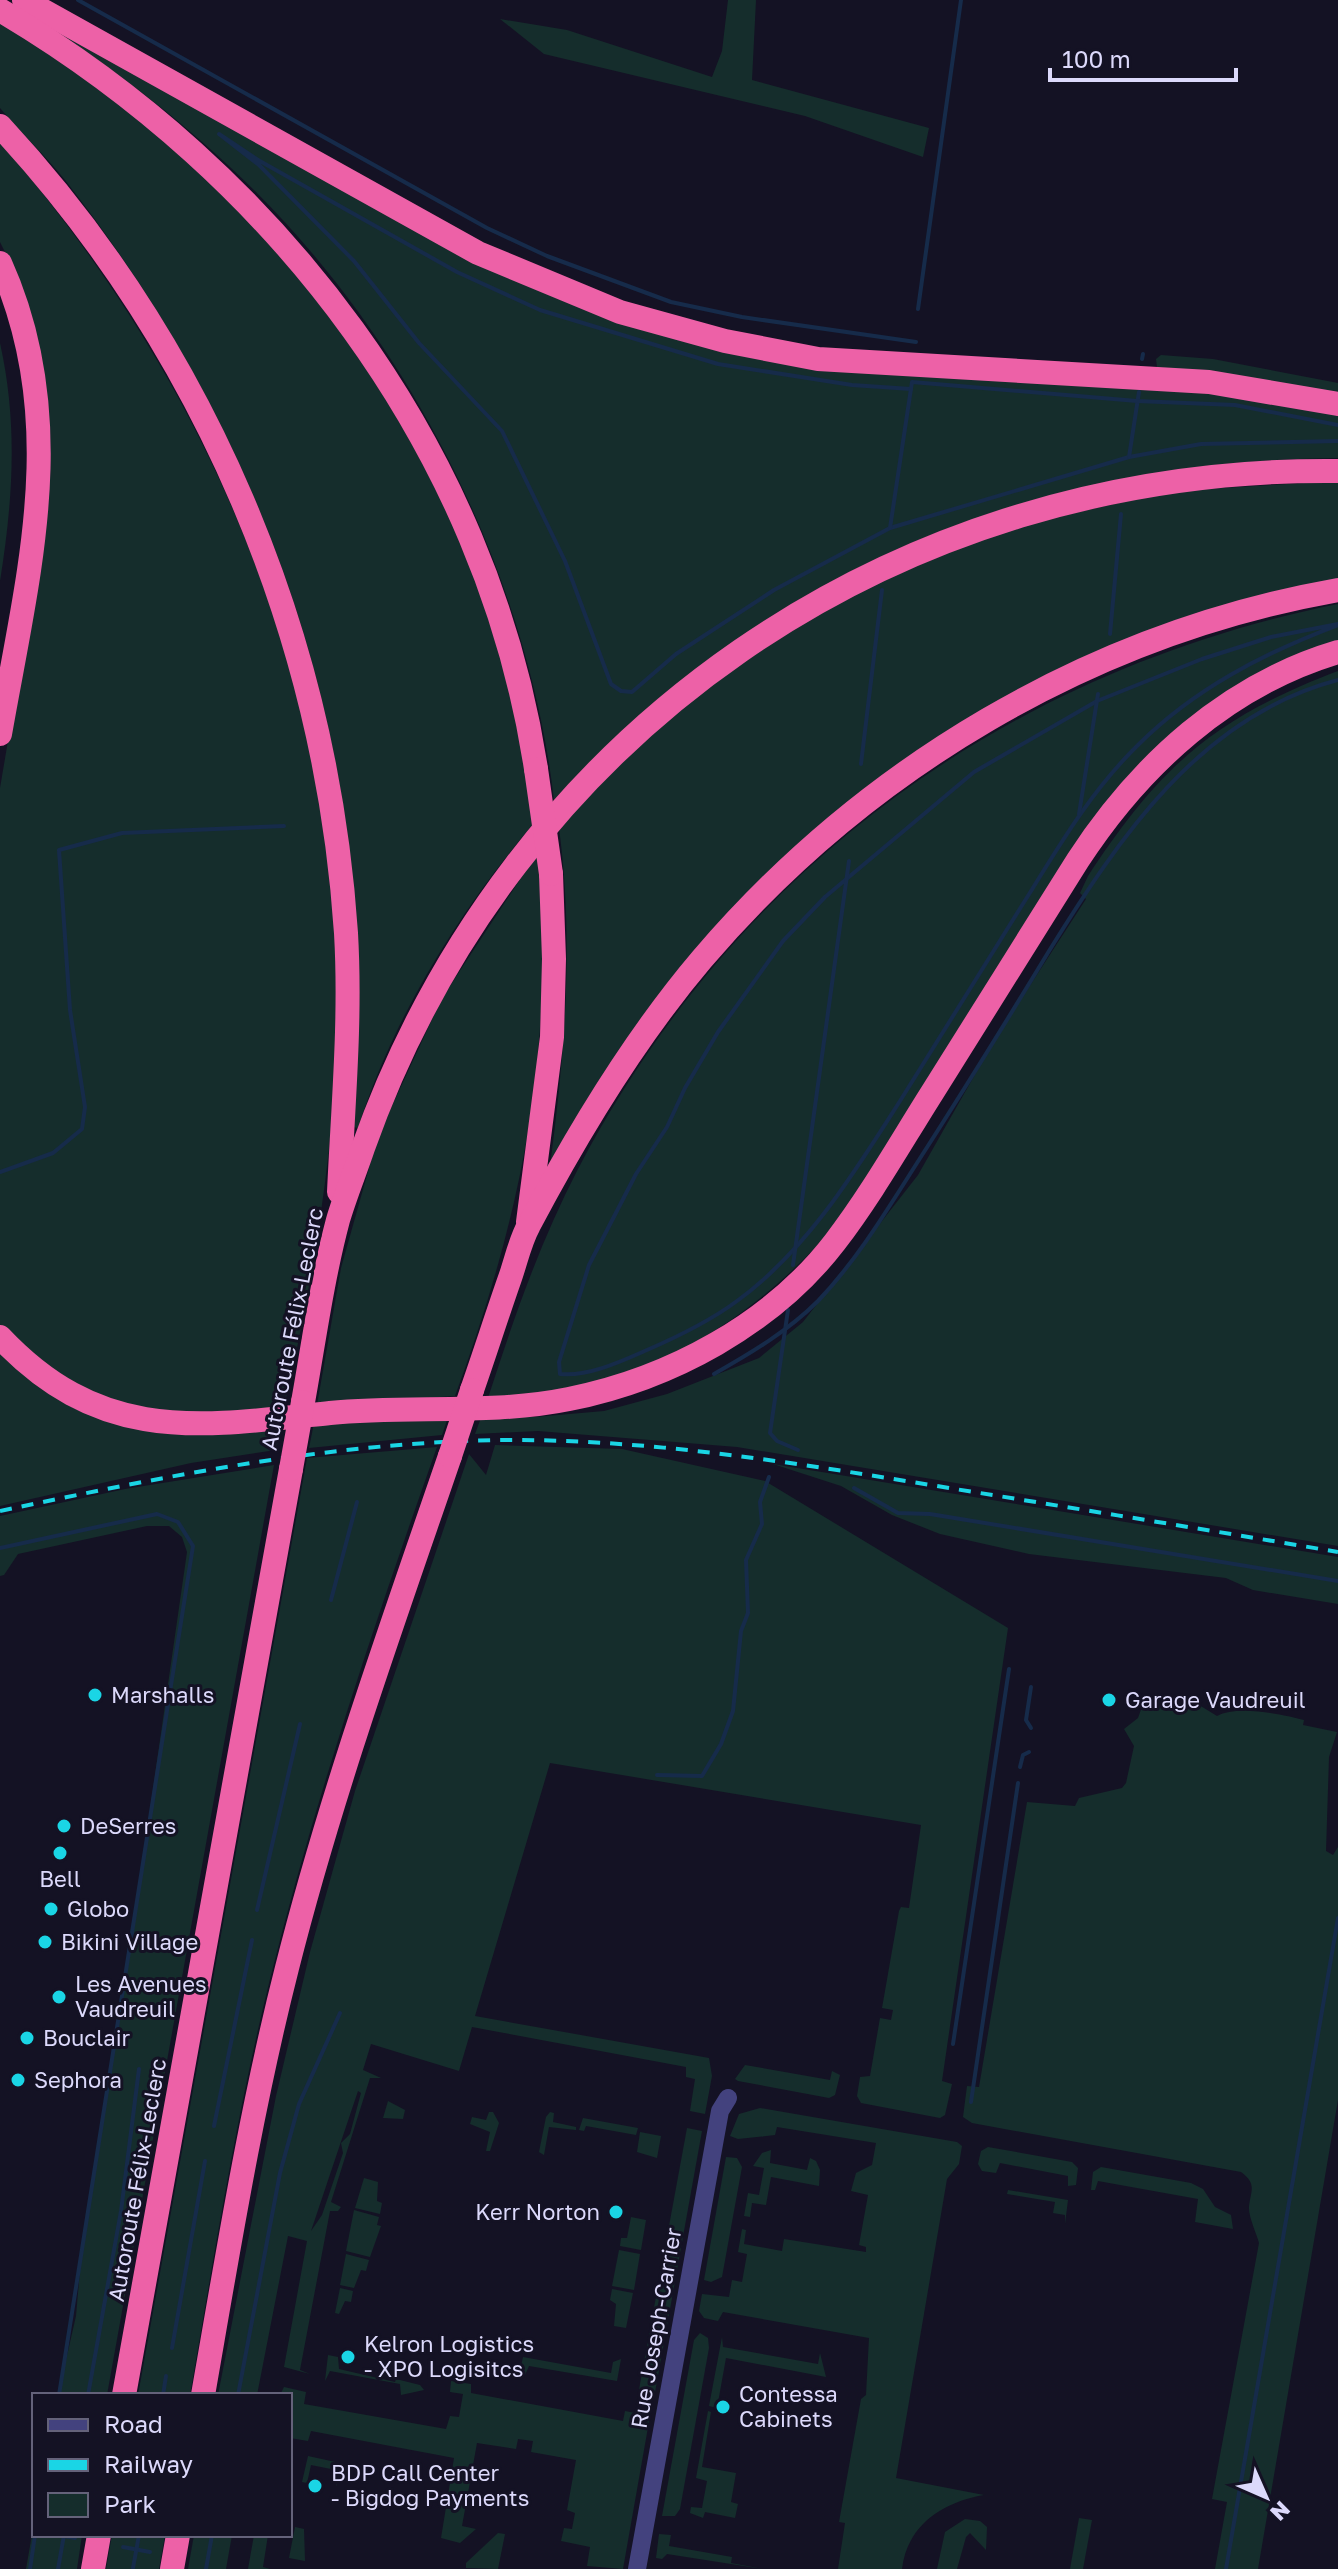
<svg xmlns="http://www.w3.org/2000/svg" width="1338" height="2569" viewBox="0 0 1338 2569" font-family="'Golos Text',sans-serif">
  <rect width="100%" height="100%" fill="#141224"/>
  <g fill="#152d2c" fill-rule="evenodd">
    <polygon points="728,0 756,0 752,80 929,128 923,157 805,116 544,54 500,19 567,30 712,77 722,51"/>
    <path d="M39,20L118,62L675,337L1210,390L1338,410V458C1033,460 760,572 554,800C528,577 415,351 256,192C190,126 117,71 39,20Z"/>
    <path d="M0,22C37,46 77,68 111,95C292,239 433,427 499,651C516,706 523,766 535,822C459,910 393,1018 358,1128L353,1127C352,1064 351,1002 350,940C350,910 352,879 349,849C319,602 218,375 65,180C45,155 21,133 0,108Z"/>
    <path d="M0,142C216,391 347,706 337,1039C333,1162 311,1288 284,1409L154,1414L73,1385L0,1326V788L43,534L8,258L0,242Z"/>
    <path d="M0,343C18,424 13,500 0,581Z"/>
    <polygon points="1161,355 1213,359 1338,383 1338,394 1157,367 1156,359"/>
    <path d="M1338,481V581L1174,623L820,827L550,1166C565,1053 574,940 559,828L628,754L714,681L848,595L1004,529L1172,491Z"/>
    <path d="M1338,604V642L1187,722L842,1218C770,1302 684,1365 573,1388C546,1394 516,1395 488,1398C513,1320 540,1242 578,1169C735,868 1007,671 1338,604Z"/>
    <path d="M1338,671V1546L737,1447L538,1431L475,1434L482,1415L535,1417L604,1411L667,1394L759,1358L803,1322L918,1175L994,1041L1086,899L1080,893L1088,876C1160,766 1214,718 1338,671Z"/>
    <path d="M538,852C555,1050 523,1211 455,1396L317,1405L341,1268L378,1136L442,998Z"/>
    <polygon points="0,1351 80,1408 281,1426 276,1450 191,1463 0,1506"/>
    <polygon points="449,1414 442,1435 309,1448 314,1423"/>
    <path d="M495,1445L622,1449L765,1481L1008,1628L942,2081L952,2084L945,2115L940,2118L861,2103L857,2096L860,2077L870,2076L880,2018L891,2020L893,2010L882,2008L899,1911L901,1907L909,1908L921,1825L550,1763L475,2016L709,2058L712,2076L705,2114L690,2111L695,2079L686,2077V2067L472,2027L459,2071L371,2044L363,2070L381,2078H370L331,2202L341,2207L338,2211H330L300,2370L310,2374L284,2367L307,2241L288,2236L257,2395H218L276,2096L310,1952L355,1791L469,1454L486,1475ZM358,2091L361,2093L350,2134L341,2143L343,2153L322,2215L311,2231Z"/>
    <path d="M437,1447C375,1622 315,1799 270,1979C236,2116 214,2256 190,2395H138L307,1458Z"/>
    <polygon points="773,1464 1338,1557 1338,1604 1253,1590 1226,1578 1029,1554 940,1534 892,1515 841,1486"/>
    <polygon points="274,1465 107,2395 58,2395 76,2316 83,2236 137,1900 187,1552 182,1537 169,1526 147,1526 18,1554 4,1575 0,1576 0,1516 125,1489"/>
    <path d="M1151,1699L1199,1705L1217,1716C1237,1705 1281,1714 1304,1720L1303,1725L1337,1732L1329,1757L1326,1851L1333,1855L1338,1847V2100L1258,2569H1215L1227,2502L1212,2499L1259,2243C1256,2232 1248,2216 1249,2206C1251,2190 1257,2184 1241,2172L972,2123L963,2117L967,2086L979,2087L1027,1802L1075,1806L1079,1798L1122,1788L1126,1783L1134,1746L1124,1729L1138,1718L1144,1701Z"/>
    <polygon points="745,2065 830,2080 832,2071 840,2075 835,2095 829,2098 738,2081 735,2079"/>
    <polygon points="388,2101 405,2110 403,2119 383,2118"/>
    <path d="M760,2108L957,2142L962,2146L959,2164L947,2179L896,2478L984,2495C943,2502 907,2525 902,2569H838L845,2523L839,2522L861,2399L866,2395L869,2338L723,2312L718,2321L704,2318L699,2311L702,2294L729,2297L732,2280L742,2282L747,2254L738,2252L742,2229L746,2230L744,2244L782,2251L784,2239L866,2252V2247L859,2245L868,2195L851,2191L856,2173L872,2165L876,2143L777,2127L775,2135L738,2139L730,2136L739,2114Z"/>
    <polygon points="489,2112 493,2112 499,2123 490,2151 486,2151 490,2132 470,2124 472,2117 486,2120"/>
    <polygon points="550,2112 554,2113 553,2122 576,2127 576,2130 549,2127 544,2155 539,2152 546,2117"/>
    <polygon points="583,2118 638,2128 636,2135 586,2126 584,2131 579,2130"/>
    <polygon points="687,2128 702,2131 654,2398 638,2395"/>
    <polygon points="640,2132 661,2136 657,2158 637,2152"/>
    <polygon points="988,2147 1072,2162 1078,2168 1076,2185 1068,2186 1068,2176 1000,2163 996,2173 982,2171 978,2164 981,2151"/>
    <polygon points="771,2150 770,2163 807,2170 810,2158 816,2161 820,2170 819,2186 771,2177 766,2205 752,2203 750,2217 744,2216 748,2193 759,2195 764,2168 753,2166 762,2153"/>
    <polygon points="726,2157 737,2158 742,2167 722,2277 711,2282 704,2280"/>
    <polygon points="1101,2167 1191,2183 1203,2189 1215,2207 1231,2215 1233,2229 1195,2222 1198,2199 1098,2181 1095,2190 1091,2190 1093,2172"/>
    <polygon points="364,2178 378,2182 377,2201 382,2203 380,2214 355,2208"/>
    <polygon points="1008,2190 1068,2200 1065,2224 1065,2215 1053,2213 1055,2202 1007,2194"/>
    <polygon points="354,2210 379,2217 377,2225 381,2226 370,2257 346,2251"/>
    <polygon points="631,2217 646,2220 641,2250 620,2246 621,2238 627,2238"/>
    <polygon points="619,2250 640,2254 634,2290 612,2286"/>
    <polygon points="346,2254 369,2260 366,2271 361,2270 354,2288 340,2285"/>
    <polygon points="340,2288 353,2291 351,2302 345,2301 339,2314 335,2313"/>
    <polygon points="612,2289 633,2293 626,2328 614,2326 616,2304 610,2300"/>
    <polygon points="700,2333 708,2338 709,2348 680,2509 675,2516 662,2516 694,2340"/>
    <polygon points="722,2337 723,2347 818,2364 820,2353 826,2377 726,2358 717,2408 709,2406"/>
    <polygon points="328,2355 338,2357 339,2369 395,2382 396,2379 420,2385 424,2390 401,2395 400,2384 330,2371 325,2381"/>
    <polygon points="523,2357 611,2373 613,2362 621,2359 617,2381 529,2366 525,2375 520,2370"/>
    <polygon points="451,2381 471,2384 471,2393 623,2421 625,2411 650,2416 623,2569 587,2566 590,2547 561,2541 564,2528 572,2529 575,2513 567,2510 576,2460 531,2452 533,2441 518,2439 516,2449 477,2443 462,2526 476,2529 460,2543 441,2538 454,2458 311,2431 308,2441 290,2438 290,2395 280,2395 284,2387 306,2392 304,2404 446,2429 450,2416 459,2417 463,2394 450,2392"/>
    <polygon points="708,2411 711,2412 702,2467 736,2473 731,2502 738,2504 735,2518 705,2512 703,2518 690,2513 691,2507 702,2508 707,2481 696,2478"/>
    <polygon points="308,2456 340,2463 336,2487 336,2470 311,2465 307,2483 302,2482"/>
    <polygon points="1079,2518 1092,2520 1083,2569 1070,2569"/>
    <polygon points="965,2519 980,2521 987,2527 986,2550 970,2533 966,2537 957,2569 937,2569 945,2532"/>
    <polygon points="34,2523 34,2535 82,2535 77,2569 26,2569"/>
    <polygon points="295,2527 304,2529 305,2561 289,2558"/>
    <polygon points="498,2533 505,2534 498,2569 466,2568 466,2563"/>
    <polygon points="659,2534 671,2535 669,2546 732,2557 731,2563 763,2569 667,2554 662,2559 656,2558"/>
    <polygon points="112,2535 165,2535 159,2569 106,2569"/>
    <polygon points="194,2535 232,2535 226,2569 188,2569"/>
    <polygon points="254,2535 268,2535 263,2567 270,2569 248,2569"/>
  </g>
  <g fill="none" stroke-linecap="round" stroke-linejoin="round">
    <g stroke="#162b4a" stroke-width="4">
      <polyline points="78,0 487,228 547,256 671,302 742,317 916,342"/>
      <polyline points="918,309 961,0"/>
      <polyline points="1142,359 1143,354"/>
      <polyline points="911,389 852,385 718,364 540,310 457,272 258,160 219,134 259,165 354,261 419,343 502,431 565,561 611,684 621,691 632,692 676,654 774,590 890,528 1129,457 1201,444 1338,441"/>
      <polyline points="1129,457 1139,392"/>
      <polyline points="890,528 912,382 1137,401 1235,405 1338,425"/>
      <path d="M1338,624L1271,637L1202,659L1097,701L974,772L825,897L783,941L718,1032L685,1088L667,1127L636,1174L589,1265L559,1362L560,1374C588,1377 622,1361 647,1350C677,1337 710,1321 737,1301C807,1250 854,1173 900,1101C944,1031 987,961 1031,891C1063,839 1094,788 1138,745C1194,689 1264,653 1338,625"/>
      <polyline points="1110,634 1121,514"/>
      <polyline points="861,764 882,590"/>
      <polyline points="1079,814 1098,694"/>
      <polyline points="0,1172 53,1153 82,1129 85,1107 70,1010 59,850 122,833 284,826"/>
      <polyline points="793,1265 849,861"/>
      <polyline points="788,1310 770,1433 777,1441 798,1450"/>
      <path d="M714,1374C751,1353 788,1331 818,1301C857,1260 887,1210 917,1163C962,1093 1006,1022 1049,951C1119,838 1200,716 1338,680"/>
      <polyline points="854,1488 898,1513 930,1514 1338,1581"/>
      <polyline points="0,1548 157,1514 178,1522 193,1546 59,2395"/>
      <polyline points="331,1600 357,1502"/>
      <polyline points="1031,1687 1026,1720 1031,1728"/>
      <polyline points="1020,1767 1023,1755 1029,1752"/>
      <polyline points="657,1775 702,1776 721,1744 733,1711 741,1631 748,1613 746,1560 762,1524 760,1502 769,1477"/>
      <polyline points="257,1910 300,1724"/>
      <polyline points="953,2044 1009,1669"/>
      <polyline points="971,2102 1018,1783"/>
      <polyline points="214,2126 252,1940"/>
      <polyline points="172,2348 205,2161"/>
      <polyline points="88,2395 121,2211 139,2069"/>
      <polyline points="163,2395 166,2376"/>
      <polyline points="238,2395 280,2173 299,2104 340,2013"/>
      <polyline points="64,2536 75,2538"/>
      <polyline points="123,2547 150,2552"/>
      <polyline points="133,2568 139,2535"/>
      <polyline points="30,2569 35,2535"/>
      <polyline points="58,2569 64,2535"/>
      <polyline points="206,2569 212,2535"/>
      <polyline points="1226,2569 1338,1918"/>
    </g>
    <polyline stroke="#43427e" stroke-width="18" points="637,2569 720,2111 728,2098"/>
    <g stroke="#ed61a7" stroke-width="24">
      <polyline points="24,0 478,253 620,312 725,341 818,359 1209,382 1338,404"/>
      <path d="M0,10C276,173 487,447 536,769"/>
      <path d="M0,126C204,346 326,633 346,933C351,1020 343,1106 339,1192"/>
      <path d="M0,263C71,420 28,574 0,734"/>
      <polyline points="528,1222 552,1037 554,959 551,874"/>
      <path d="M0,1337C101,1444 198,1427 330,1413C409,1405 491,1415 569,1399C670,1379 772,1324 835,1242C871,1195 901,1142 932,1093C981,1015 1029,938 1078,860C1140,765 1227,685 1338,652"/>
      <path d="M472,1390C485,1353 497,1315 510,1278C516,1261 520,1241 529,1225C578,1132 634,1039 702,959C865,768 1090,634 1338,590"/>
      <path d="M303,1402C314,1341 322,1280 338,1220C345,1196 355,1172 363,1148C511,730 896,466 1338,471"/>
      <polyline points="124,2395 291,1469"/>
      <path d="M203,2395C228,2252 251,2109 287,1968C331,1794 392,1625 450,1456"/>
      <polyline points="93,2569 99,2535"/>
      <polyline points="172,2569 178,2535"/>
    </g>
    <path stroke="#1ad5e5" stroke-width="4" stroke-dasharray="12 10" stroke-linecap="butt" d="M0,1511C167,1476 332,1442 504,1440C654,1439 801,1464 949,1488C1079,1509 1208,1530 1338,1552"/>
    <g stroke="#ed61a7" stroke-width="24">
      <polyline points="536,769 551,874"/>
      <polyline points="450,1456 472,1390"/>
      <polyline points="291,1469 303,1402"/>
    </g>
  </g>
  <g fill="#1ad5e5" stroke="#141224" stroke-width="3">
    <circle cx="95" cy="1695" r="8"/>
    <circle cx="1109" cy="1700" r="8"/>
    <circle cx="64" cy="1826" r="8"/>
    <circle cx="60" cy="1853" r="8"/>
    <circle cx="51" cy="1909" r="8"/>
    <circle cx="45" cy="1942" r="8"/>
    <circle cx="59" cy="1997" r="8"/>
    <circle cx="27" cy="2038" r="8"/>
    <circle cx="18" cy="2080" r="8"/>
    <circle cx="616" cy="2212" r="8"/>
    <circle cx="348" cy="2357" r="8"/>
    <circle cx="723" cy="2407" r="8"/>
    <circle cx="315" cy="2486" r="8"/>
  </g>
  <g text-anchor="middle" stroke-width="6" stroke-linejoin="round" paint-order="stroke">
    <g font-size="22" fill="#dcd9fb" stroke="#141224">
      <text transform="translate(292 1329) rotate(-79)" y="8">Autoroute Félix-Leclerc</text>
      <text transform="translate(137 2180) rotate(-80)" y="8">Autoroute Félix-Leclerc</text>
      <text transform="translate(656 2328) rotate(-80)" y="8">Rue Joseph-Carrier</text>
    </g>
    <g font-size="22" fill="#dcd9fb" stroke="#141224" text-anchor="start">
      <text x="111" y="1703">Marshalls</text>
      <text x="1125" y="1708">Garage Vaudreuil</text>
      <text x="80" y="1834">DeSerres</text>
      <text x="60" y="1887" text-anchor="middle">Bell</text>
      <text x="67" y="1917">Globo</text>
      <text x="61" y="1950">Bikini Village</text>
      <text x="75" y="1992">Les Avenues<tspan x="75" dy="25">Vaudreuil</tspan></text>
      <text x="43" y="2046">Bouclair</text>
      <text x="34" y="2088">Sephora</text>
      <text x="600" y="2220" text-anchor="end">Kerr Norton</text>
      <text x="364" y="2352">Kelron Logistics<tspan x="364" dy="25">- XPO Logisitcs</tspan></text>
      <text x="739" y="2402">Contessa<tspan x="739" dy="25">Cabinets</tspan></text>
      <text x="331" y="2481">BDP Call Center<tspan x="331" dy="25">- Bigdog Payments</tspan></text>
    </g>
  </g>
  <rect x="32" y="2393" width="260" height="144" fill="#141224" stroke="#64627a" stroke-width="2"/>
  <rect x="48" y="2419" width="40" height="12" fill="#43427e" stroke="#64627a" stroke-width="2"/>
  <text x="104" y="2433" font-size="24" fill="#dcd9fb">Road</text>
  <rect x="48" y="2459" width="40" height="12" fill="#1ad5e5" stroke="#64627a" stroke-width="2"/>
  <text x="104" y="2473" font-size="24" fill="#dcd9fb">Railway</text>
  <rect x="48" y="2493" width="40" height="24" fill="#152d2c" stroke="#64627a" stroke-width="2"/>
  <text x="104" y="2513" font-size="24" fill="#dcd9fb">Park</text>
  <g transform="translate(1266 2497) rotate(135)" stroke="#141224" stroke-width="6" paint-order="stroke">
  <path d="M0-6L14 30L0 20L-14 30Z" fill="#dcd9fb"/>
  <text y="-12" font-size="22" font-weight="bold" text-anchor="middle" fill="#dcd9fb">N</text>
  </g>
  <path d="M1050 68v12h186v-12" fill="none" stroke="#dcd9fb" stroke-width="4"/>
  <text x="1062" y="68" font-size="24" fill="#dcd9fb" stroke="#141224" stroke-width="6" paint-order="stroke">100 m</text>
</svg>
